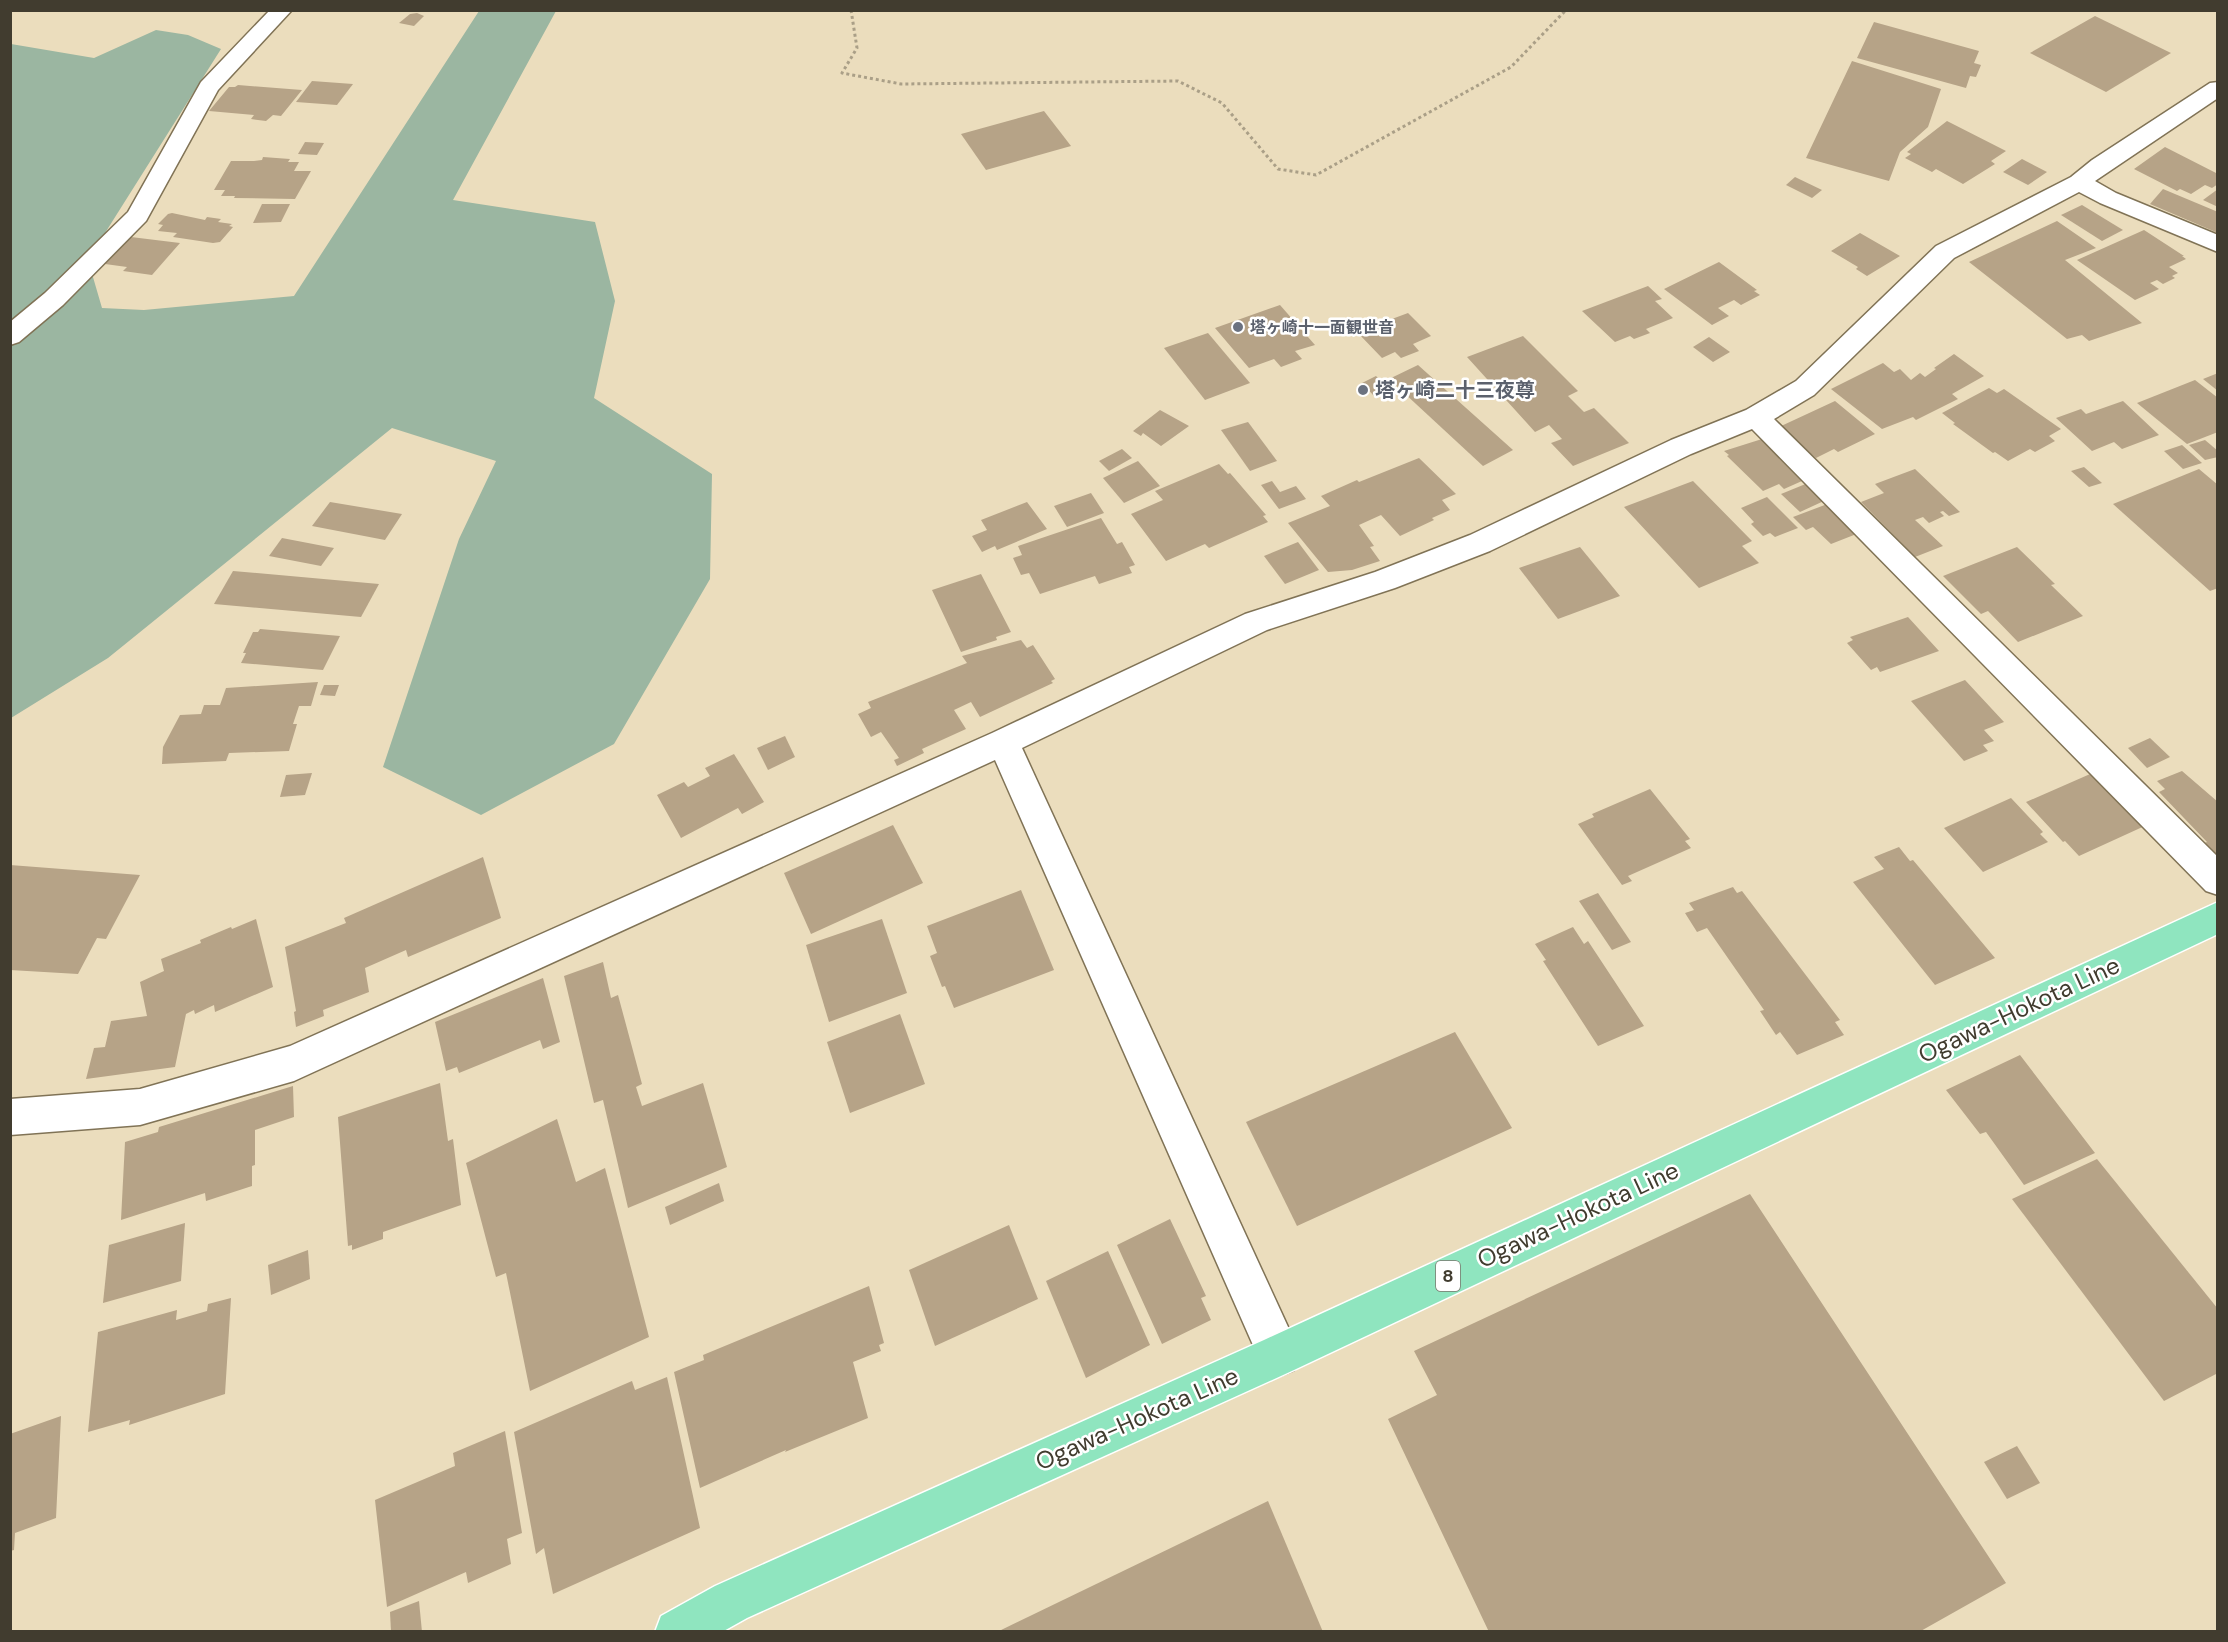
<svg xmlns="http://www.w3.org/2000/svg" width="2228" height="1642" viewBox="0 0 2228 1642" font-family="'DM Sans','Noto Sans JP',sans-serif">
  <rect width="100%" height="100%" fill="#ebddbd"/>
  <polygon fill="#9bb6a1" points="479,11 556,11 453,200 595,222 615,301 594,398 712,474 710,579 614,744 481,815 383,767 459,539 496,461 392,428 108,658 11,718 11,44 94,58 156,30 188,35 221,49 88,260 102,308 144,310 294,296"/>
  <g fill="#b6a387">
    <polygon points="417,13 424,16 414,26 399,23 410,14"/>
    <polygon points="2095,16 2171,53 2106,92 2030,53"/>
    <polygon points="1874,22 1979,51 1974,63 1981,65 1976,77 1970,76 1966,88 1857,58"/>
    <polygon points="1852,61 1941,89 1928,127 1900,152 1889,181 1806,158"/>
    <polygon points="312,81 353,84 337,105 296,102"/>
    <polygon points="238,85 302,90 281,116 273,115 266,121 251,119 254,115 209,111 229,87 235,87"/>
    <polygon points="1044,111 1071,146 986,170 961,134"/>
    <polygon points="1947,121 2006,151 1991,161 1995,164 1963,184 1936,169 1932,172 1905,158 1911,154 1907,152"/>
    <polygon points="305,142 324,143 317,155 298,154"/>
    <polygon points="2165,147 2218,174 2218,184 2212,188 2205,185 2191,194 2180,189 2177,191 2134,169"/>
    <polygon points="263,157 290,159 288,162 299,162 294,171 311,171 295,199 234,198 235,196 221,196 225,190 214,190 231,161 254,161 262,160"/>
    <polygon points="2022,159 2047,172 2028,185 2003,172"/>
    <polygon points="1795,177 1822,190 1812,198 1786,185"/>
    <polygon points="2163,189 2218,212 2218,233 2150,204"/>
    <polygon points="2218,189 2218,207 2203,200"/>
    <polygon points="262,204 290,204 281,222 253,223"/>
    <polygon points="2082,205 2123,230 2102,241 2061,215"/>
    <polygon points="172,213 205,220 207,217 221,219 218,222 232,224 229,226 233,227 220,242 213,243 173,237 177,233 158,231 163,225 158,224 168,214"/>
    <polygon points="2057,221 2096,248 2065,260 2142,323 2089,341 2082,335 2067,339 1969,262"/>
    <polygon points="2144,230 2184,256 2182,256 2186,259 2169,267 2178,273 2172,276 2175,278 2163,284 2157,280 2150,283 2159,289 2135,300 2077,260"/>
    <polygon points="1860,233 1900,256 1867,276 1856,269 1858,267 1831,251"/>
    <polygon points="131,237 180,243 152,275 123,271 127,267 105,264"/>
    <polygon points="1719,262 1757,290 1754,291 1760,295 1741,305 1734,300 1718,308 1729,316 1712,325 1664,289"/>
    <polygon points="1648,286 1662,299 1655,301 1673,318 1646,329 1650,333 1634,339 1630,336 1615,342 1582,311"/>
    <polygon points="1280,305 1315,345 1295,351 1302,359 1281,367 1274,359 1249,368 1215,328"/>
    <polygon points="1408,313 1431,336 1413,344 1419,351 1401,358 1395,352 1382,358 1357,332"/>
    <polygon points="1208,333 1250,383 1205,400 1164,348"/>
    <polygon points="1523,336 1578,391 1568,396 1584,412 1594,408 1629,443 1573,466 1551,443 1562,439 1549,425 1535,432 1467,357"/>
    <polygon points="1709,337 1730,352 1713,362 1693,347"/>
    <polygon points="1954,354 1984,376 1952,394 1958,399 1916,420 1913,417 1882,429 1831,389 1883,363 1894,372 1900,369 1911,380 1920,373 1925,377 1936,369 1934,368"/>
    <polygon points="1418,365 1513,450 1483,466 1389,379"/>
    <polygon points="2218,373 2218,391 2203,379"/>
    <polygon points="1376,376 1389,389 1374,396 1362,383"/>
    <polygon points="2195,380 2218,398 2218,432 2187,444 2137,403"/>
    <polygon points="1989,388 1997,393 2004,389 2061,429 2049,436 2055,441 2035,452 2030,449 2008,461 1995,452 1993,453 1953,424 1955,423 1942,413"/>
    <polygon points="1835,401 1875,434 1838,452 1834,449 1816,458 1779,427"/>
    <polygon points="2123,401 2159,435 2122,449 2114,442 2092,451 2056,418 2081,409 2086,414"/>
    <polygon points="1160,410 1189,426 1161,446 1143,433 1141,436 1133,431"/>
    <polygon points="1248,422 1277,461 1250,471 1221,430"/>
    <polygon points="1762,439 1798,475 1802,481 1784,489 1779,484 1763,491 1727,456 1729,455 1724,451"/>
    <polygon points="2205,440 2218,451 2218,457 2205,460 2189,445"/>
    <polygon points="2182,445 2202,463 2183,469 2164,451"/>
    <polygon points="1122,449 1132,458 1109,471 1099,461"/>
    <polygon points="1419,458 1456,494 1442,500 1450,510 1432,518 1434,520 1400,536 1381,515 1359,525 1374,546 1370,547 1380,561 1352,570 1328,572 1288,523 1330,506 1321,496 1357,480 1359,482"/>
    <polygon points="1138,461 1160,486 1124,503 1103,478"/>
    <polygon points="1219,464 1228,474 1230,473 1266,515 1263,516 1268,522 1209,548 1205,544 1166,561 1131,514 1163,500 1155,491"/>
    <polygon points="2084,467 2102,483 2089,487 2071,471"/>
    <polygon points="1915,469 1960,512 1949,516 1943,511 1940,512 1944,516 1929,523 1923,517 1915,520 1943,546 1915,557 1861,502 1884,493 1875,484"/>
    <polygon points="2199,469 2218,485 2218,588 2210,591 2113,504"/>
    <polygon points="1272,481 1280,492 1296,486 1306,499 1279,509 1261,485"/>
    <polygon points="1693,481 1752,541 1742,546 1759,563 1699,588 1624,507"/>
    <polygon points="1808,483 1826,500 1800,512 1781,494"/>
    <polygon points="1091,493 1104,513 1067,527 1054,506"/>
    <polygon points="1767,497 1798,528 1775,537 1770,533 1763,536 1751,524 1754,522 1741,508"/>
    <polygon points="330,502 402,514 385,540 312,526"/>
    <polygon points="1027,502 1047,529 997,550 995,546 982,552 972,536 987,530 981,520"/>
    <polygon points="1830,503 1859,533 1831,544 1813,527 1806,530 1793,517"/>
    <polygon points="1101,518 1117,544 1122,542 1135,565 1129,567 1132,573 1099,584 1095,576 1040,594 1029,573 1021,575 1013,558 1022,555 1018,546"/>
    <polygon points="282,538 334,548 321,566 269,556"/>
    <polygon points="1298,542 1319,570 1285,584 1264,556"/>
    <polygon points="1580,547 1620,596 1558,619 1519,568"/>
    <polygon points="2017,547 2055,584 2051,585 2083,616 2018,642 1988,611 1981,614 1943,576"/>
    <polygon points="233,571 379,584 361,617 214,604"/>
    <polygon points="981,574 1011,632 996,637 997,640 961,652 932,590"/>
    <polygon points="1908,617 1939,651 1880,672 1877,667 1871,670 1847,643 1853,640 1850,637"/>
    <polygon points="260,629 340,636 323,670 241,663 246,653 243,653 253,632 258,632"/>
    <polygon points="1021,640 1027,648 1033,645 1055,679 1051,681 1053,683 980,717 971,702 954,710 966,729 922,749 924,753 897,766 894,760 899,758 881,732 871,737 858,714 871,708 868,702 967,663 962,656"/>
    <polygon points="1965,680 2004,722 1984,730 1994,741 1983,745 1988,751 1964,761 1911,701"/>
    <polygon points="318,682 311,706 299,706 293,724 297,724 289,751 229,753 226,761 162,764 163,747 180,715 201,714 204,705 220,705 226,688"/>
    <polygon points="324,685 339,685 335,696 320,695"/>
    <polygon points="785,736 795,757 768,770 757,748"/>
    <polygon points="2150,738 2170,757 2147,768 2128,748"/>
    <polygon points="734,754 764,802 742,814 738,808 681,838 657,795 684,782 688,787 710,776 705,768"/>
    <polygon points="2097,771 2149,824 2079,856 2065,841 2063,842 2026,802"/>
    <polygon points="2182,771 2218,802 2218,860 2202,844 2207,842 2159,792 2165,789 2157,781"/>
    <polygon points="312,773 305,795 280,797 286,775"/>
    <polygon points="1650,789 1690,839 1685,841 1691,848 1628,876 1632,881 1622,885 1578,824 1594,817 1592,814"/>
    <polygon points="2011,798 2043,832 2040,834 2048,842 1983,872 1944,828"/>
    <polygon points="893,825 923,883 811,934 784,873"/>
    <polygon points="1899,847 1910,861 1913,860 1995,958 1935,985 1853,882 1884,869 1874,857"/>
    <polygon points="483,857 501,918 408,957 406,950 365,968 369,992 323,1010 324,1016 296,1027 294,1012 296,1011 285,947 346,923 344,918"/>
    <polygon points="10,865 140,875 106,939 97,938 78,974 10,970"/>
    <polygon points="1733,887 1737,893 1742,891 1840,1020 1835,1022 1844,1035 1797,1055 1780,1032 1776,1035 1760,1011 1764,1010 1707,928 1697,932 1685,913 1694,910 1689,903"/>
    <polygon points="1021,890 1054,970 954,1008 945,986 942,987 930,956 937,953 927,926"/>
    <polygon points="1598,893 1631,942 1612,950 1579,901"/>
    <polygon points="256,919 273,987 215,1012 214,1005 195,1014 194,1010 186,1014 175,1067 86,1079 94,1048 105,1047 111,1021 147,1016 140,982 164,971 161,959 201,943 200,940 231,927 232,929"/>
    <polygon points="882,919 907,993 829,1022 806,945"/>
    <polygon points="1573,927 1584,944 1588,941 1644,1026 1598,1046 1543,961 1546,960 1535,944"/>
    <polygon points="603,962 611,998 618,995 642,1084 636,1087 642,1106 703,1083 727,1167 628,1208 603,1100 594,1103 564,976"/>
    <polygon points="543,978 560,1042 543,1049 540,1040 459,1073 457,1067 446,1071 435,1022"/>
    <polygon points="900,1014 925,1084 850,1113 827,1042"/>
    <polygon points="1455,1032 1512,1128 1297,1226 1246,1122"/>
    <polygon points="2020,1055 2095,1153 2024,1185 1986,1132 1980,1134 1946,1090"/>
    <polygon points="440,1083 448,1141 453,1139 461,1205 383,1232 383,1239 352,1250 352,1245 348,1246 338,1117"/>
    <polygon points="293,1086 294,1117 255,1130 255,1165 252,1166 252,1186 206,1201 205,1193 121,1220 125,1142 158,1132 159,1127"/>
    <polygon points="557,1119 576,1182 605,1168 649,1337 530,1391 506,1273 496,1277 466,1163"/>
    <polygon points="2097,1159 2218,1309 2218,1373 2164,1401 2012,1199"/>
    <polygon points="719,1183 724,1201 670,1225 665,1207"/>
    <polygon points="1750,1194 2006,1583 1919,1632 1489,1632 1388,1419 1437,1395 1414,1351"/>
    <polygon points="1170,1219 1206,1296 1201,1298 1211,1320 1162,1344 1117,1245"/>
    <polygon points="185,1223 181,1281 103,1303 109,1245"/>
    <polygon points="1009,1225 1038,1299 935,1346 909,1270"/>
    <polygon points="308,1250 310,1279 271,1295 268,1265"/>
    <polygon points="1108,1251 1150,1345 1086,1378 1046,1281"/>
    <polygon points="869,1286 884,1343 879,1345 881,1351 853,1362 868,1418 785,1452 786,1450 700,1488 674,1372 704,1360 703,1355"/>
    <polygon points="231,1298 225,1394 129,1425 130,1420 88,1432 98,1332 177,1310 176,1320 207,1311 208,1304"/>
    <polygon points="667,1377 700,1528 553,1594 544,1548 536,1554 514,1432 632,1381 635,1390"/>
    <polygon points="61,1416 56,1518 15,1533 14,1550 10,1551 10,1434"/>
    <polygon points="505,1431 522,1533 507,1539 511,1564 468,1583 466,1572 387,1607 375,1500 455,1466 453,1453"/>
    <polygon points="2017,1446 2040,1483 2007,1499 1984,1462"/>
    <polygon points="1268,1501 1323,1632 997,1632"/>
    <polygon points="419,1601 422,1632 391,1632 390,1612"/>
  </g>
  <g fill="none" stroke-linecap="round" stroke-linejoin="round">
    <g stroke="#807356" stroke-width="3">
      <g id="minor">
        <polygon points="270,10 292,10 218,90 146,221 63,305 19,342 10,345 10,322 45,293 128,212 201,82"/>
        <polygon points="2218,82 2218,98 2095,181 2116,193 2218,235 2218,252 2100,203 2079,192 1954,258 1814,395 1774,419 2218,857 2218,895 2206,891 1752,429 1691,454 1490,551 1395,588 1267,630 1022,748 1294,1340 1300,1355 1294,1370 1279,1376 1264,1370 995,760 294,1081 140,1125 10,1135 10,1099 140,1089 290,1046 992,733 1245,614 1375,572 1470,535 1671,440 1746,410 1796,381 1936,246 2071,177 2092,160 2210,83"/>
      </g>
    </g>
    <g stroke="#fff" stroke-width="3">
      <polygon id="major" points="2218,902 2218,934 1294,1370 747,1618 722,1632 655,1632 661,1616 715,1586 1264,1340"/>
    </g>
    <polyline stroke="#aa9f87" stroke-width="3" stroke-dasharray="3 3" stroke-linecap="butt" points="851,10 857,48 842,73 901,84 1178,81 1222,103 1278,169 1316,175 1511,67 1566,10"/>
    <use href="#minor" fill="#fff" fill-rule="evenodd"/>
    <use href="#major" fill="#8fe5bf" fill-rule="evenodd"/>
  </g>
  <g fill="#6b7280" stroke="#fff" stroke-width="2">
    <circle cx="1238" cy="327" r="6"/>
    <circle cx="1363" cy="390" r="6"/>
  </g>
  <g text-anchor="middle" stroke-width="5" stroke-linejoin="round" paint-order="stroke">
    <g font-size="16" font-weight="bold" fill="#5b616d" stroke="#fff" text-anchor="start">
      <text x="1250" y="333">塔ヶ崎十一面観世音</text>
    </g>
    <rect fill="#fff" stroke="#7a766d" stroke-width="1.5" x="1436" y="1261" width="24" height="30" rx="4.5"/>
    <g font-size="18" font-weight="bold" fill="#413c2f">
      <text x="1448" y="1282">8</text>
    </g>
    <g font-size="20" font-weight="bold" fill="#5b616d" stroke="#fff" text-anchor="start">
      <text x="1375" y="397">塔ヶ崎二十三夜尊</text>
    </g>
    <g font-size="24" fill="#413c2f" stroke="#fff">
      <text transform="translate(2019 1010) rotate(-25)" y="8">Ogawa-Hokota Line</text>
      <text transform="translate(1578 1215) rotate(-25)" y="8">Ogawa-Hokota Line</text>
      <text transform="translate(1137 1419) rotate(-24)" y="8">Ogawa-Hokota Line</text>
    </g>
  </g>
  <rect width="2228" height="1642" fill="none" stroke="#413c2f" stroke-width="24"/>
</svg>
